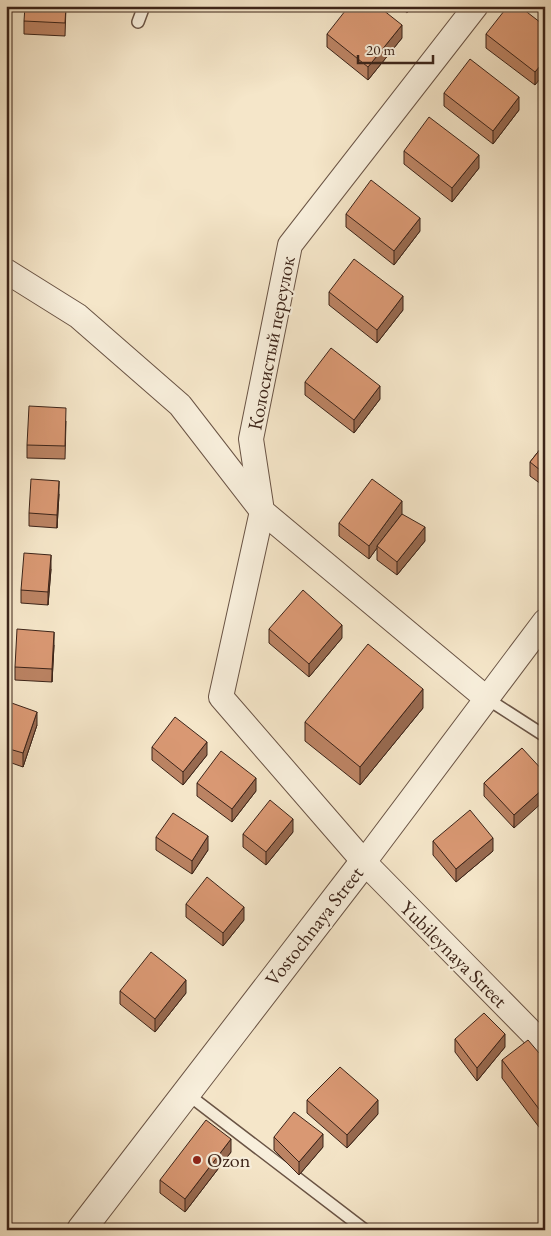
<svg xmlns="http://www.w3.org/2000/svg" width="551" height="1236" viewBox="0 0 551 1236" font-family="'EB Garamond',serif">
  <rect width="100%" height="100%" fill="#f5e6c9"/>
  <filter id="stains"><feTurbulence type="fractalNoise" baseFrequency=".004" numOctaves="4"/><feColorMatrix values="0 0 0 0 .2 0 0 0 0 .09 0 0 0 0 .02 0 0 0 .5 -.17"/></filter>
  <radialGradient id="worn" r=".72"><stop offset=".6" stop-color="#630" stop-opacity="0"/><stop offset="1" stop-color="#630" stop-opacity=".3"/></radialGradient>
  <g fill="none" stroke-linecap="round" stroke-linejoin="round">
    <g stroke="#6a5445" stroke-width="14">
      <g id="service">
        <polyline points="138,22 144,6"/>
        <polyline points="486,698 545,736"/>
        <polyline points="186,1093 365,1230"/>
      </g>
    </g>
    <g stroke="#6a5445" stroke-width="26">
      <g id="minor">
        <polyline points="476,6 290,245 251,439 262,511 486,698"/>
        <polyline points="6,271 78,316 180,405 262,511 221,697 364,862 545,1046"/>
        <polyline points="364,862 545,621"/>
      </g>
    </g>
    <g stroke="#6a5445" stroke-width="30">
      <polyline id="tertiary" points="81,1230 364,862"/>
    </g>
    <use href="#service" stroke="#f8efdc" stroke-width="11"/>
    <use href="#minor" stroke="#f8efdc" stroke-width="24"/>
    <use href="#tertiary" stroke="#f8efdc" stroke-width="28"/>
  </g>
  <g fill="#bb8363" stroke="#3c2419">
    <polygon points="66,6 65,36 24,34 24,21"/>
    <polygon points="399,6 413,6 407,13"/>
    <polygon points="545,26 535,85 486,48 486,34"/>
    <polygon points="327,34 402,38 368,80 327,47"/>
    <polygon points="444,93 519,110 493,144 444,106"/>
    <polygon points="404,151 479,168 452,202 404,164"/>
    <polygon points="346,214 420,231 394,265 346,227"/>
    <polygon points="329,292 403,310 377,343 329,305"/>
    <polygon points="305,382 380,399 354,433 305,395"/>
    <polygon points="66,421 65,459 27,458 27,445"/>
    <polygon points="545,443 545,487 530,476 530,462"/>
    <polygon points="59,494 57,528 29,526 29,513"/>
    <polygon points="402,514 425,541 397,575 377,560 377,548 369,559 339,536 339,523"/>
    <polygon points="51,569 48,605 21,603 21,590"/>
    <polygon points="269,629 342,638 309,677 269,643"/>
    <polygon points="54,645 52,682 15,680 15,667"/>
    <polygon points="6,701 37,725 23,767 6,761"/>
    <polygon points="423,708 360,785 305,741 305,722"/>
    <polygon points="152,747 207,755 183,785 152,760"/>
    <polygon points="522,748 514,828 484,796 484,783"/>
    <polygon points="197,783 256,791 232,822 197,796"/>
    <polygon points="293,832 266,865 243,847 243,834"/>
    <polygon points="156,837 208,850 192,874 156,850"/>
    <polygon points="433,841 493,851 456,882 433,855"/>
    <polygon points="186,904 244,920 223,946 186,917"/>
    <polygon points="120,991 186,993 155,1032 120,1004"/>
    <polygon points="455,1039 505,1047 477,1081 455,1052"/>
    <polygon points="502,1060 545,1060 545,1135 502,1078"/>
    <polygon points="307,1100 378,1114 347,1148 307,1113"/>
    <polygon points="274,1137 323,1147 299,1175 274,1150"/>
    <polygon points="231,1152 185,1212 160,1193 160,1180"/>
  </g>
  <g fill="#986a50" stroke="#3c2419">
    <polygon points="407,6 413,6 407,13"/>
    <polygon points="402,25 402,38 368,80 368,67"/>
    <polygon points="545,60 545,73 535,85 535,72"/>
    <polygon points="519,97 519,110 493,144 493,131"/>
    <polygon points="479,155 479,168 452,202 452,188"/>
    <polygon points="420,218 420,231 394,265 394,251"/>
    <polygon points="403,296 403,310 377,343 377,330"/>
    <polygon points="380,386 380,399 354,433 354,420"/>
    <polygon points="59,481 59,494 57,528 57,515"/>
    <polygon points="402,501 402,514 377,546 377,548 369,559 369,546"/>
    <polygon points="425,527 425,541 397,575 397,562"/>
    <polygon points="51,555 51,569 48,605 48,592"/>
    <polygon points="342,625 342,638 309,677 309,664"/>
    <polygon points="54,632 54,645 52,682 52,669"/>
    <polygon points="423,689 423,708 360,785 360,767"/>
    <polygon points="37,712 37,725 23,767 23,753"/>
    <polygon points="207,742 207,755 183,785 183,772"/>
    <polygon points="256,778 256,791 232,822 232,809"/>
    <polygon points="545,787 545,800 514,828 514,815"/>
    <polygon points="11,790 11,803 6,819 6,806"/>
    <polygon points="293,819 293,832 266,865 266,852"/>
    <polygon points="208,836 208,850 192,874 192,861"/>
    <polygon points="493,838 493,851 456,882 456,869"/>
    <polygon points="244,907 244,920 223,946 223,933"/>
    <polygon points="186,980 186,993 155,1032 155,1019"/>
    <polygon points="505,1034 505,1047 477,1081 477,1068"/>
    <polygon points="378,1100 378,1114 347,1148 347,1135"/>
    <polygon points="323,1134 323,1147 299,1175 299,1162"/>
    <polygon points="231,1139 231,1152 185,1212 185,1199"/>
  </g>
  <g fill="#d99873" stroke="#3c2419">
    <polygon points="25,6 66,6 65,23 24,21"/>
    <polygon points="349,6 378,6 402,25 368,67 327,34"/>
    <polygon points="508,6 519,6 545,26 545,60 535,72 486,34"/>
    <polygon points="470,59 519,97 493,131 444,93"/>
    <polygon points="429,117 479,155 452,188 404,151"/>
    <polygon points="371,180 420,218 394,251 346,214"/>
    <polygon points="354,259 403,296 377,330 329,292"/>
    <polygon points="331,348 380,386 354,420 305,382"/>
    <polygon points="29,406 66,408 65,446 27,445"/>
    <polygon points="545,443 545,474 530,462"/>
    <polygon points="31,479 59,481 57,515 29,513"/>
    <polygon points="372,479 402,501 369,546 339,523"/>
    <polygon points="402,514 425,527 397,562 377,546"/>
    <polygon points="24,553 51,555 48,592 21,590"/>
    <polygon points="303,590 342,625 309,664 269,629"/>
    <polygon points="17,629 54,632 52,669 15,667"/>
    <polygon points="368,644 423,689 360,767 305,722"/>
    <polygon points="6,701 37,712 23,753 6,748"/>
    <polygon points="175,717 207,742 183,772 152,747"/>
    <polygon points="522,748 545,773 545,787 514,815 484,783"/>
    <polygon points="221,751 256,778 232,809 197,783"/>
    <polygon points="6,788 11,790 6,806"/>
    <polygon points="270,800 293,819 266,852 243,834"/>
    <polygon points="470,810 493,838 456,869 433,841"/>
    <polygon points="173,813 208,836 192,861 156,837"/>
    <polygon points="207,877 244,907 223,933 186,904"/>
    <polygon points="151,952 186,980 155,1019 120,991"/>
    <polygon points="484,1013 505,1034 477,1068 455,1039"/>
    <polygon points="528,1040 545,1060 545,1117 502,1060"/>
    <polygon points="340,1067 378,1100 347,1135 307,1100"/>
    <polygon points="294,1112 323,1134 299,1162 274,1137"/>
    <polygon points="206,1120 231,1139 185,1199 160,1180"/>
  </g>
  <circle fill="#8f2418" stroke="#f8efdc" stroke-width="2" cx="197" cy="1160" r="5"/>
  <g text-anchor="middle" stroke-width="4.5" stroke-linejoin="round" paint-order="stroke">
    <g font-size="20" fill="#3c2419" stroke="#f8efdc">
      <text transform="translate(271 343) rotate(-79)" y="7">Колосистый переулок</text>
      <text transform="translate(314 926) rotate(-52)" y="7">Vostochnaya Street</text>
      <text transform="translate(454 954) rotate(45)" y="7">Yubileynaya Street</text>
    </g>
    <g font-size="20" fill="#3c2419" stroke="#f8efdc" text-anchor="start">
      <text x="207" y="1167">Ozon</text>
    </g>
  </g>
  <rect width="551" height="1236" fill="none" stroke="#f5e6c9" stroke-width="25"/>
  <rect x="8" y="8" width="536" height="1221" fill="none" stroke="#3c2419" stroke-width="2.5"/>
  <rect x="12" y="12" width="526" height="1211" fill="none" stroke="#3c2419"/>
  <path d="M358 55v8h75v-8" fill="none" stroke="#3c2419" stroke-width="2.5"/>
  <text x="366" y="55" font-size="15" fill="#3c2419" stroke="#f8efdc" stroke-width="4" paint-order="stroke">20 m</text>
  <rect width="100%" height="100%" filter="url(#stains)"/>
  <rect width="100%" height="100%" fill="url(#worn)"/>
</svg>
